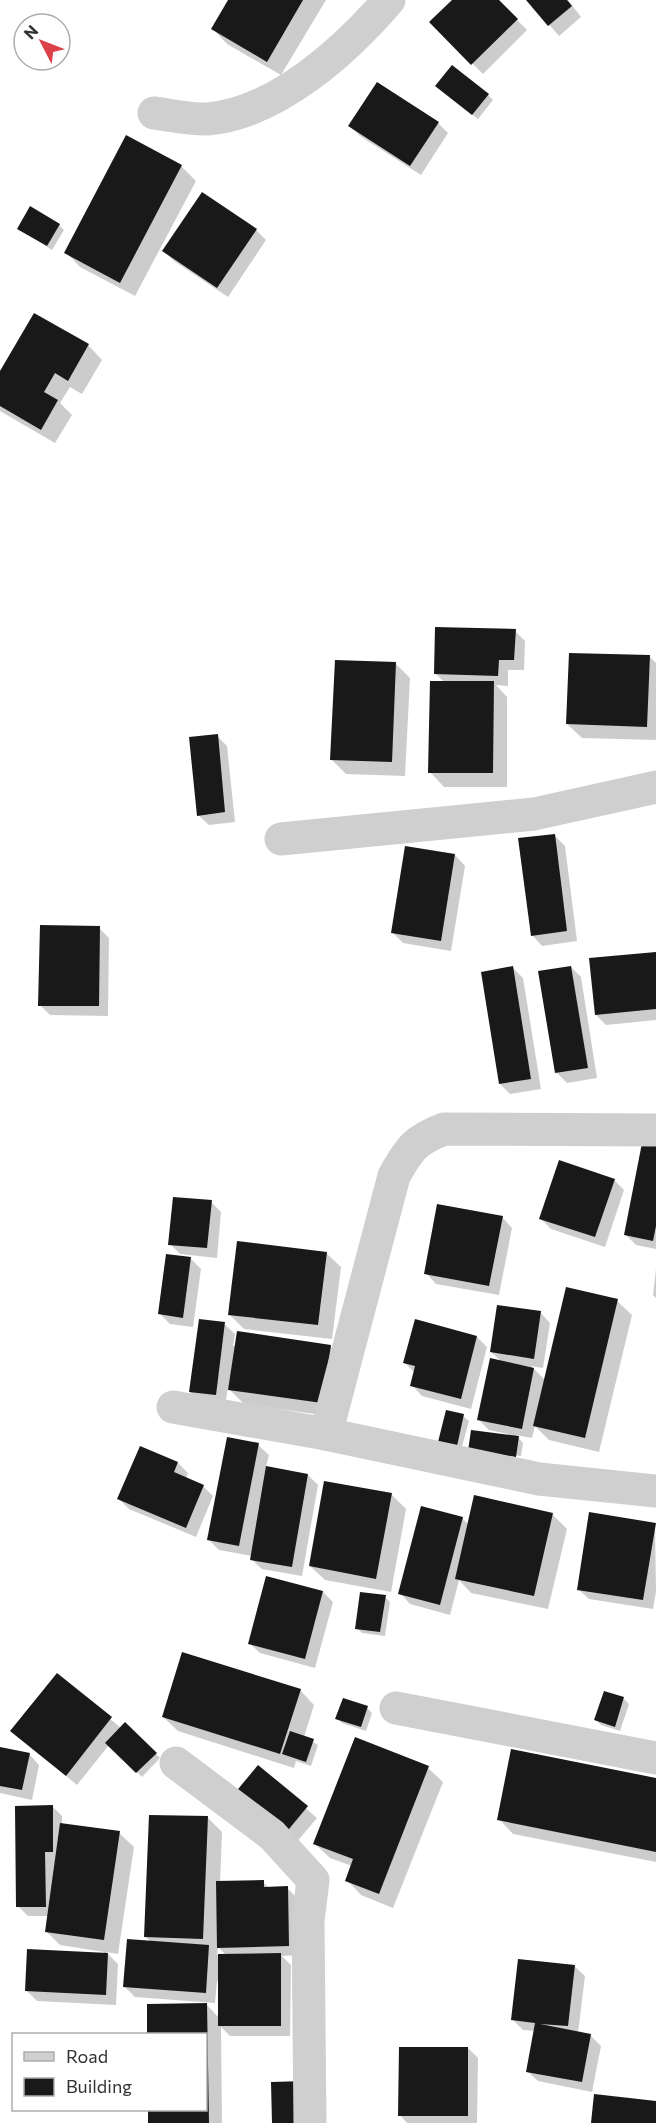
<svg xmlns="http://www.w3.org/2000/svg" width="656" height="2123" viewBox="0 0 656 2123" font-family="Commissioner,sans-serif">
  <rect width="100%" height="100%" fill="#fff"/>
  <g fill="#0003" fill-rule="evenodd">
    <polygon points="230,0 326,0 281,75 227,44 213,29"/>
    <polygon points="454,0 497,0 527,30 483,74 431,22"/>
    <polygon points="528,0 568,0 581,17 559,36"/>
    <polygon points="442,91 488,95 493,100 478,119"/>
    <polygon points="438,123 448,133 421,175 360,136 350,126"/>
    <polygon points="126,137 181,166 196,181 135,296 80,267 66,252"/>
    <polygon points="59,225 64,230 52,250 19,229"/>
    <polygon points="256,230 266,240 228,297 174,261 164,251"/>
    <polygon points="88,345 102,360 82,394 70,387 60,403 72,415 55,443 0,411 0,374"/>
    <polygon points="515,631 525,641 524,670 508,670 508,686 496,685 507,697 507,787 444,787 430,772 444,682 435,673"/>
    <polygon points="650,657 656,663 656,740 582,738 567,724"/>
    <polygon points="395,663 410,678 405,776 346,774 332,760"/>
    <polygon points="217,736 227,746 235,822 209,825 198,815"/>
    <polygon points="554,835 565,846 577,941 542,946 532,935"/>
    <polygon points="455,855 465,866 451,951 403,943 393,933"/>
    <polygon points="99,928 109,938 108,1016 50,1015 40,1005"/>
    <polygon points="656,953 656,1020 606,1025 596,1015"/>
    <polygon points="571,967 581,977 597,1078 567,1083 556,1072"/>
    <polygon points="513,968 523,978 541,1089 510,1094 500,1084"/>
    <polygon points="656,1147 656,1249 636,1245 626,1235"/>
    <polygon points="614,1180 624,1190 605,1247 551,1229 541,1219"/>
    <polygon points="211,1202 221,1212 217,1258 180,1254 170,1244"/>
    <polygon points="502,1217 512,1228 499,1295 436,1284 426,1273"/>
    <polygon points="326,1253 341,1267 332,1339 244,1329 230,1315"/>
    <polygon points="191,1259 201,1269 193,1327 170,1324 159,1313"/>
    <polygon points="656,1269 656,1298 653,1295"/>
    <polygon points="567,1289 617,1301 632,1315 599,1452 549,1440 535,1426 532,1438 516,1435 523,1443 521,1456 473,1450 473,1453 521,1459 520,1461 475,1455 470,1450 473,1432 507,1436 508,1434 489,1430 479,1420 491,1360 502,1362 491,1352 498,1307 540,1312 550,1323 543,1368 531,1366 546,1381"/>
    <polygon points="224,1324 235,1334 233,1346 330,1346 344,1360 336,1417 244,1404 228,1388 225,1405 200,1402 190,1392"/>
    <polygon points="477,1337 487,1347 471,1409 422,1396 412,1385 415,1373 405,1363"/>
    <polygon points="463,1416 469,1421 461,1450 444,1446"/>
    <polygon points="258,1445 269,1455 266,1467 308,1475 318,1485 302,1576 262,1569 251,1559 252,1556 219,1550 209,1540"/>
    <polygon points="178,1463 188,1473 186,1479 203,1486 213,1496 196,1537 129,1509 119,1499"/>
    <polygon points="326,1483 392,1495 406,1509 391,1592 325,1580 310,1566"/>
    <polygon points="552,1514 567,1529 548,1609 471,1593 459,1580 450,1615 410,1604 400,1593 462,1518 469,1525"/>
    <polygon points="655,1524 656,1592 653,1609 589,1599 578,1589"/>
    <polygon points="323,1592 333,1602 315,1668 260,1653 249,1643"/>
    <polygon points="385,1597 390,1602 385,1636 362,1633 357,1628"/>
    <polygon points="57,1675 121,1728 125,1724 160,1758 142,1777 109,1745 77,1785 12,1731"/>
    <polygon points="300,1690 314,1705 304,1737 318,1745 311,1766 296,1761 294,1768 178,1731 163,1717"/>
    <polygon points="604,1693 624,1699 629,1704 620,1731 601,1725 596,1720"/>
    <polygon points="367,1708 372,1713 366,1731 342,1723 337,1718"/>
    <polygon points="356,1739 428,1768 443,1782 393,1908 361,1895 347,1880 352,1866 330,1858 315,1844"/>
    <polygon points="0,1748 29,1754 39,1765 32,1800 0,1793"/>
    <polygon points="258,1767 317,1818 295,1844"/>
    <polygon points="656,1780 656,1862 513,1834 499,1819"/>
    <polygon points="52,1806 62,1816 62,1825 119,1833 134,1847 118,1954 106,1952 118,1964 116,2005 37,2001 27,1991 103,1954 104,1952 60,1945 46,1931 48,1916 28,1916 18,1906"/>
    <path d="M208,1818L222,1832L220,1883L263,1882L269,1888H287L297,1898L298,1955L282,1956L291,1965L290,2036H230L221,2027L222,2123H150V2110H206V2034H149L148,2006L207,2005L219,2018V1981H217L215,2003L135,1997L125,1987L151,1942L145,1936ZM218,1947L226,1955H217Z"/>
    <polygon points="574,1966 585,1976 578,2033 591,2036 601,2046 592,2092 538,2081 527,2071 535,2031 523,2030 513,2020"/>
    <polygon points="468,2048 478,2058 477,2123 407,2123 400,2115"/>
  </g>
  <g fill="#191919">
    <polygon points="228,0 303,0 267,62 211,29"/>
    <polygon points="452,0 499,0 518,19 471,65 429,22"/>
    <polygon points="526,0 567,0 572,6 548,26"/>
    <polygon points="452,65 489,94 472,115 435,86"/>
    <polygon points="377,82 439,122 410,166 348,126"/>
    <polygon points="126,135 182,165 120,283 64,253"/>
    <polygon points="202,192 257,229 217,288 162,251"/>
    <polygon points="30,206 60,224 47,246 17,229"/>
    <polygon points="34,313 89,344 68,381 55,373 44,392 58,400 41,430 0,406 0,371"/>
    <polygon points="435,627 516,629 514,660 499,660 498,676 434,674"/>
    <polygon points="569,653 650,655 647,727 566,724"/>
    <polygon points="335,660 396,662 392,762 330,760"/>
    <polygon points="430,681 494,681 493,773 428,773"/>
    <polygon points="218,734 225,812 197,816 189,737"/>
    <polygon points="555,834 567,931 531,936 518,838"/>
    <polygon points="405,846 455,854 441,941 391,933"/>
    <polygon points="40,925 100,926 99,1006 38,1006"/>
    <polygon points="656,952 656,1009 595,1015 589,958"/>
    <polygon points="513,966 531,1079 499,1084 481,972"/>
    <polygon points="571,966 588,1068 555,1073 538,971"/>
    <polygon points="642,1143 656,1145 656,1226 653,1241 624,1235"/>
    <polygon points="559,1160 615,1179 595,1237 539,1219"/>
    <polygon points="173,1197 212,1200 207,1248 168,1245"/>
    <polygon points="437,1204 503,1216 489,1286 424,1274"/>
    <polygon points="237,1241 327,1252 318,1325 228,1315"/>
    <polygon points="166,1254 191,1257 183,1318 158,1314"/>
    <polygon points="566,1287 618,1299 585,1438 533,1426"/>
    <polygon points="497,1305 541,1311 534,1359 490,1352"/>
    <polygon points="199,1319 225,1322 216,1395 189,1392"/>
    <polygon points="415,1319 477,1336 461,1399 410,1386 415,1366 403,1363"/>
    <polygon points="237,1331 331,1345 322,1403 228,1390"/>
    <polygon points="490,1358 534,1368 522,1429 477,1420"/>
    <polygon points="446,1410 464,1414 457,1446 438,1442"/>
    <polygon points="471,1430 519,1436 516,1457 468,1451"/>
    <polygon points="227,1437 259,1443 239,1546 207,1540"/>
    <polygon points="140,1446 178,1462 174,1472 204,1485 186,1528 117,1499"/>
    <polygon points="266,1466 308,1474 292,1567 250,1560"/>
    <polygon points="324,1481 392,1493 376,1579 309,1566"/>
    <polygon points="474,1495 553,1513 534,1596 455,1579"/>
    <polygon points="421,1506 463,1517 440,1605 398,1594"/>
    <polygon points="589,1512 656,1523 643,1600 577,1590"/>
    <polygon points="266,1576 323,1591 305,1659 248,1644"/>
    <polygon points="360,1592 386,1595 380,1632 355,1629"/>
    <polygon points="182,1652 301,1689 280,1754 162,1717"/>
    <polygon points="57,1673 112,1717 66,1776 10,1731"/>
    <polygon points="604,1691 624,1697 615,1727 594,1720"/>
    <polygon points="343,1698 368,1706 361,1727 335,1719"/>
    <polygon points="125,1722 157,1753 136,1773 105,1743"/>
    <polygon points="290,1731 314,1739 306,1762 282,1754"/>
    <polygon points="355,1737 429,1766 379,1894 345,1881 353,1859 313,1844"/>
    <polygon points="0,1747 30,1753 22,1790 0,1786"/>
    <polygon points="511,1749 656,1778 656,1852 497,1820"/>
    <polygon points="258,1765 308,1806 284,1835 234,1794"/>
    <polygon points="53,1805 53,1852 45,1852 46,1907 16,1907 15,1806"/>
    <polygon points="149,1815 208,1816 203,1939 144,1937"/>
    <polygon points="60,1823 120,1831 104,1940 45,1932"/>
    <polygon points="264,1880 264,1887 288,1886 289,1946 217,1948 216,1881"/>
    <polygon points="127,1939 209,1945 206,1993 123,1987"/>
    <polygon points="27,1949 108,1953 106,1995 25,1991"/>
    <polygon points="281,1953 281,2026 218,2026 218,1954"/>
    <polygon points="518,1959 575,1965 568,2026 540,2024 591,2034 582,2082 526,2072 535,2023 511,2020"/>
    <polygon points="207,2003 209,2123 148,2123 148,2110 206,2110 206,2034 147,2034 147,2004"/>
    <polygon points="399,2047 468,2047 468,2116 398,2116"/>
    <polygon points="305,2081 305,2123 272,2123 271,2082"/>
    <polygon points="594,2094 656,2101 656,2123 591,2123"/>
  </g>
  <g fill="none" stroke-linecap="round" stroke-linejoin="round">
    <g stroke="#cfcfcf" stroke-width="33">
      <path d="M154,113C171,115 191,120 208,119C277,113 346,50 389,0"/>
      <polyline points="281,839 534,814 656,787"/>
      <polyline points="173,1407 326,1434 539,1479 656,1491"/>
      <path d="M326,1434L394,1176C409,1149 415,1140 444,1129L656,1130"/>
      <polyline points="396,1708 656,1758"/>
      <polyline points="176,1763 272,1835 313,1880 308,1921 310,2123"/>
    </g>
  </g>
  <rect x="12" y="2033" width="195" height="78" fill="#ffffff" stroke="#adadad" stroke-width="1.5"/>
  <rect x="24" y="2052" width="30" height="9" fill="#cfcfcf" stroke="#adadad" stroke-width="1.5"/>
  <text x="66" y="2063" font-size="18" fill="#323232">Road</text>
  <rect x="24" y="2078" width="30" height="18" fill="#191919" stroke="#adadad" stroke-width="1.5"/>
  <text x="66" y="2093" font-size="18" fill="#323232">Building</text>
  <g transform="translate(42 42) rotate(312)"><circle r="28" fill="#ffffff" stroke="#adadad" stroke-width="1.5"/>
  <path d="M0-4.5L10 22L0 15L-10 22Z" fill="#dc4048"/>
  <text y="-9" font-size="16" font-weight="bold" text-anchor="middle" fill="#323232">N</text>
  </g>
</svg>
